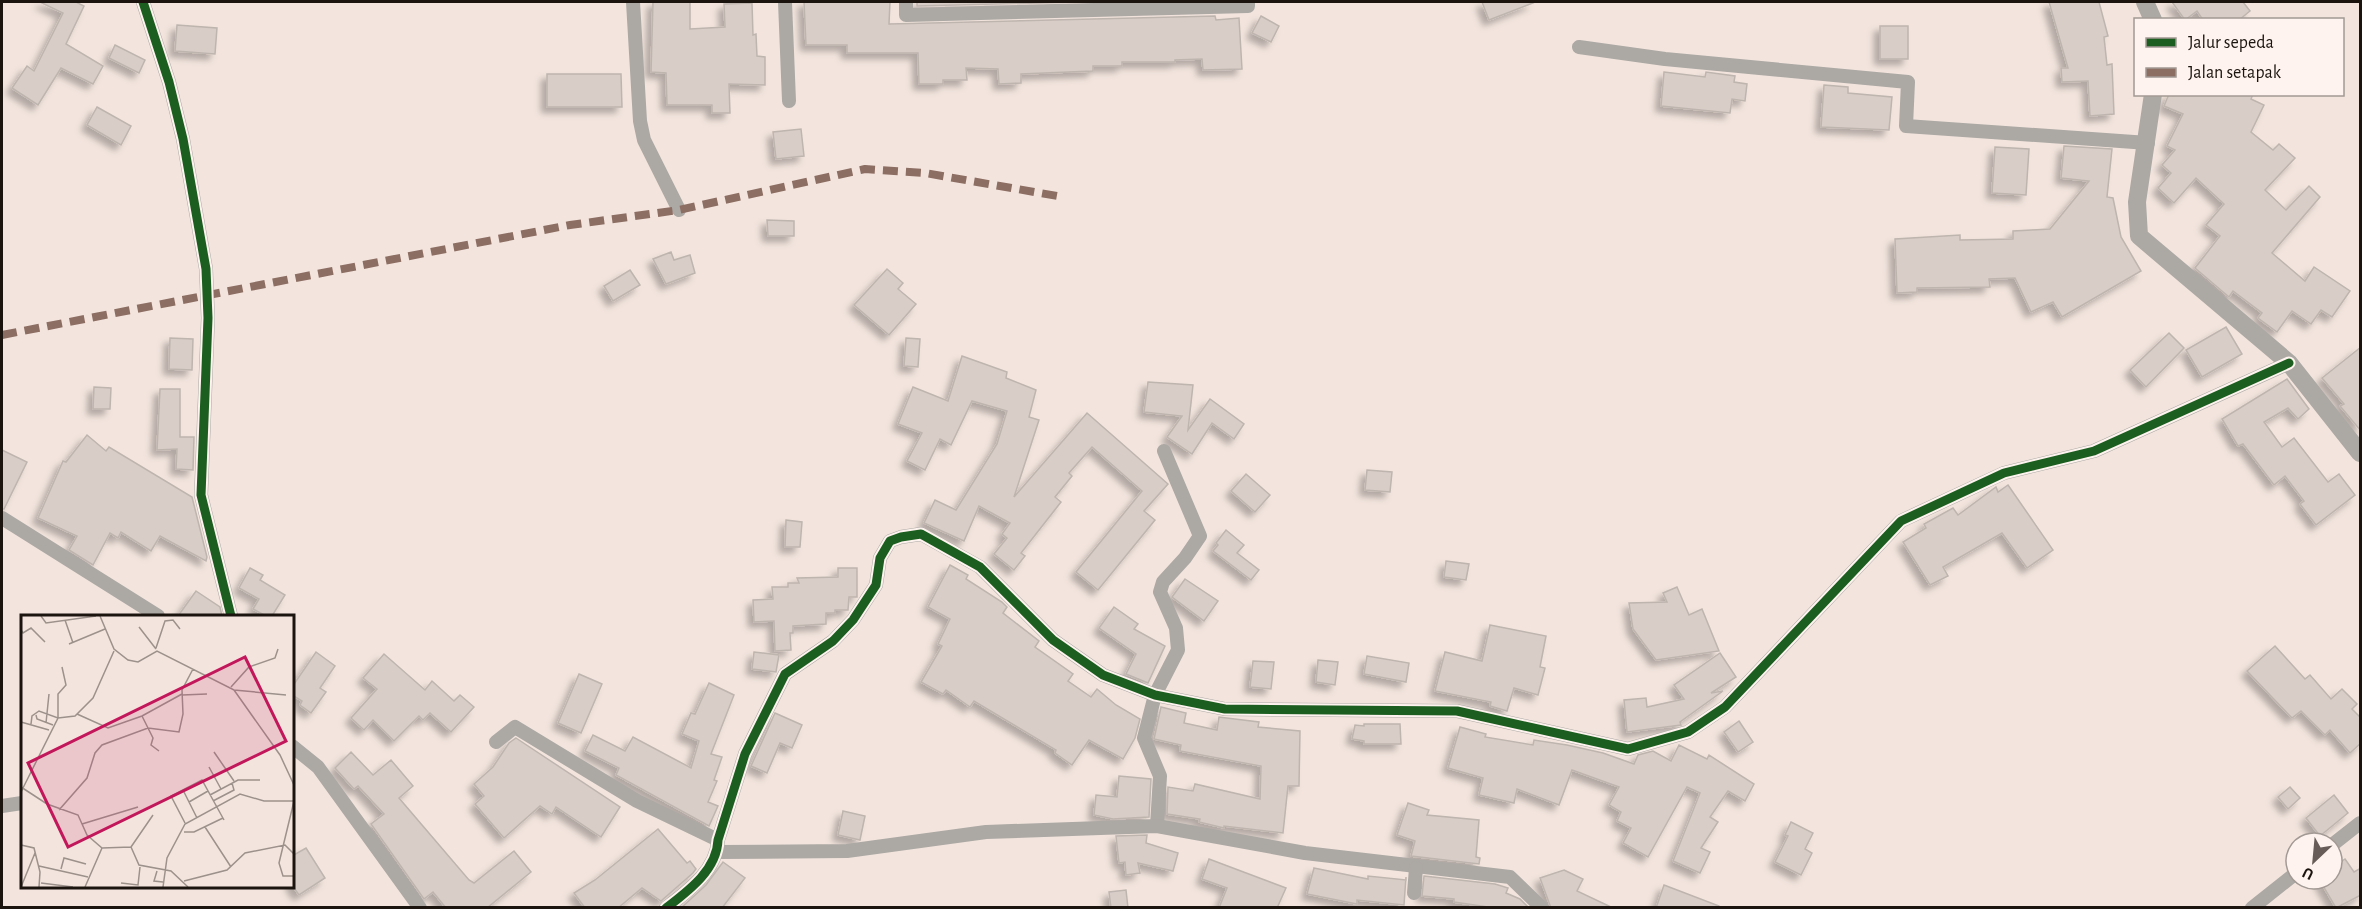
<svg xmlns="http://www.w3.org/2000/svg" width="2362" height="909" viewBox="0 0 2362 909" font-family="'Alegreya Sans',sans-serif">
  <defs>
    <filter id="shadow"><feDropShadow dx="-5.5" dy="5.5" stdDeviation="3" flood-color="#0004"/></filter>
  </defs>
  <rect width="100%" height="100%" fill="#f3e5de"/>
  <g fill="#d8cdc7" stroke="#bfb5af" stroke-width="1.5" filter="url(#shadow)">
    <polygon points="40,2 76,2 84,6 66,44 103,66 93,84 61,68 38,105 12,88 27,66 34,71 63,13"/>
    <polygon points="653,2 690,2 690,29 725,27 724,4 752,3 753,35 756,34 757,56 765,57 765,85 729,84 730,113 712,113 712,105 667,105 666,73 651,72"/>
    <polygon points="804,2 890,2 889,24 1215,16 1216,20 1239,18 1242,69 1203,70 1202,59 1175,60 1175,62 1122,62 1122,66 1093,66 1093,71 1021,74 1021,83 999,84 998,69 966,68 967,80 943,80 943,84 919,84 918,53 847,53 847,45 806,45"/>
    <polygon points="917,2 1077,2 917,6"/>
    <polygon points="1482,2 1532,2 1533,3 1489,20"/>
    <polygon points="2049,2 2099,2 2108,36 2104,37 2107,65 2112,64 2114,114 2090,116 2088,81 2062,82 2061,68 2068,68"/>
    <polygon points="2172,2 2243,2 2250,11 2239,20 2203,20 2197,11 2185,20"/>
    <polygon points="1261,16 1279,26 1271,42 1252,33"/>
    <polygon points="177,25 217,28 215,54 175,51"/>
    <rect x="1880" y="26" width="28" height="33"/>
    <polygon points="115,45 145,60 139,73 109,58"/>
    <polygon points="1664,72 1705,77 1706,72 1735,76 1734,82 1747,84 1745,101 1732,99 1730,113 1661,106"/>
    <polygon points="547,74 621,74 622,107 547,107"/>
    <polygon points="1824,85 1848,87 1848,93 1892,97 1889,130 1821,127"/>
    <polygon points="2169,94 2253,94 2251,99 2264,105 2251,132 2273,150 2279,144 2295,158 2265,190 2286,210 2309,186 2320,197 2272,253 2305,281 2314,267 2350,291 2332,317 2321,310 2311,324 2292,311 2277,332 2258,318 2262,313 2233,291 2229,297 2195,268 2220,236 2206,225 2224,204 2196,178 2174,203 2158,188 2171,173 2162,165 2175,150 2167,146 2183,114 2164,106"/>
    <polygon points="97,107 131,126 121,145 87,125"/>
    <polygon points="801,129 804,156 776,159 773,132"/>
    <polygon points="2064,146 2112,149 2107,197 2113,198 2121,237 2141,271 2062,317 2053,302 2031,312 2015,278 1989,279 1990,287 1917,288 1917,292 1897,293 1895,239 1960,235 1960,240 2013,239 2013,231 2050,229 2089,181 2061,178"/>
    <polygon points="1995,147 2029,149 2026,195 1992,193"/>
    <polygon points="767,220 794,221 794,236 768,236"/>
    <polygon points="671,252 674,260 690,255 695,273 666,284 653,259"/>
    <polygon points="887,269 903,283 898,289 916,304 889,335 854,305"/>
    <polygon points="630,270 640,285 613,301 604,286"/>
    <polygon points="2226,327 2242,354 2202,377 2186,350"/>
    <polygon points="2169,333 2184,348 2146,387 2130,370"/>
    <polygon points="170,338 193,339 192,370 169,369"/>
    <polygon points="906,338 920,339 918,367 904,366"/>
    <polygon points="2361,347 2361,431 2340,406 2344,404 2322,378"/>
    <polygon points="962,356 1007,372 1006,378 1036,390 1029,417 1039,420 1014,497 1087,413 1168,484 1144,511 1155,520 1098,590 1076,572 1142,491 1092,447 1069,473 1072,476 1055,497 1061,502 1021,553 1025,556 1014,570 994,554 1007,538 1002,534 1010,523 979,506 964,541 924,523 935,500 956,510 997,444 1007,411 972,401 951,445 940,439 925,470 907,461 922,433 898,424 913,387 948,401"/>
    <polygon points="2287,379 2309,409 2298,419 2288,408 2264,422 2282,447 2294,438 2328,482 2339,474 2355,495 2316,525 2300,504 2304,501 2285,476 2274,485 2243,444 2238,446 2222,419"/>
    <polygon points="1148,382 1193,385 1188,430 1210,399 1244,424 1234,439 1212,423 1192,454 1167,437 1182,416 1144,412"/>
    <polygon points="94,387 111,388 110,409 93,409"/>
    <polygon points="160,389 180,389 180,437 194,437 193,470 176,469 177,449 157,450"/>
    <polygon points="87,435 106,451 109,447 192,497 207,557 206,561 160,536 151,551 121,532 118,538 110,533 93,565 69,550 77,536 38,518 63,461 66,462"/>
    <polygon points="2,450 27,462 4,509 2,509"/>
    <polygon points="1367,470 1392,472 1390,492 1365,490"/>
    <polygon points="1246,474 1270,495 1255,512 1231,491"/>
    <polygon points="2008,485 2053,550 2027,568 2002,533 1943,567 1948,576 1930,585 1903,542 1926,528 1924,524 1953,508 1958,515 1996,487 1998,492"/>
    <polygon points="786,520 802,522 800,547 785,547"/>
    <polygon points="1226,530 1244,545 1237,553 1259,570 1251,580 1213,551 1218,545 1216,543"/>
    <polygon points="1446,561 1469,564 1466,580 1444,577"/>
    <polygon points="950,565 968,575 966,579 1002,602 1007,607 1003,613 1039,641 1035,647 1073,674 1068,681 1091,697 1097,689 1116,705 1140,719 1135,738 1123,759 1089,740 1072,765 1055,753 1056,750 974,701 970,707 946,690 943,694 921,682 942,646 938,644 950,619 928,607"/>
    <polygon points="250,568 263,575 260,580 285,595 272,616 266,616 253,609 259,599 239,588"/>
    <polygon points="838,568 857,568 857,597 849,597 848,610 835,610 835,613 826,613 826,624 793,626 793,633 790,633 791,650 775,651 774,621 754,622 753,600 773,599 772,587 788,587 788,583 799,583 797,578 838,577"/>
    <polygon points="1185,579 1218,601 1204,621 1172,597"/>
    <polygon points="1677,587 1689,615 1702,609 1719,651 1656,660 1633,629 1629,603 1667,602 1663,593"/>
    <polygon points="196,591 220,607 222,616 178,616"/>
    <polygon points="1114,607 1138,624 1134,629 1165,646 1148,683 1126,674 1136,654 1099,628"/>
    <polygon points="1490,625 1546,636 1540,667 1545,668 1538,695 1514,688 1507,711 1490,706 1491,702 1435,691 1445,652 1482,661"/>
    <polygon points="2275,646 2305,679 2310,675 2331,699 2342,689 2357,704 2352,709 2361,718 2361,743 2350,753 2330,730 2325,735 2301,711 2292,718 2247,671"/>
    <polygon points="316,652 335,666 320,688 326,692 311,713 300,705 302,701 292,695 292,687"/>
    <polygon points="754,652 779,655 776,672 752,669"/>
    <polygon points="1720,653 1736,677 1711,693 1723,691 1680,722 1681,725 1627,732 1624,700 1646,698 1647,707 1684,699 1674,685"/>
    <polygon points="384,654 425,690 432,681 454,701 460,695 474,707 451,732 430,713 423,720 419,716 394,741 373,720 364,730 351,718 377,689 363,678"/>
    <polygon points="1367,656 1409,663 1406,682 1364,674"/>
    <polygon points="1318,660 1338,662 1335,685 1316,682"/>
    <polygon points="1253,661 1274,662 1271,689 1250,687"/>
    <polygon points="579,674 602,684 581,733 558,723"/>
    <polygon points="709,683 734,695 711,754 722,757 714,780 717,781 708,802 718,806 709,826 616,775 619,768 585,751 593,735 625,751 633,737 691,768 699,741 682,734 691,713 695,714"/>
    <polygon points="1161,707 1186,713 1184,723 1217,730 1219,717 1259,722 1258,727 1300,731 1299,786 1288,786 1283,833 1224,826 1224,828 1199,822 1200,819 1167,814 1168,787 1193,791 1195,784 1260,799 1261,766 1180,751 1181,745 1154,739"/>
    <polygon points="775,713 802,725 792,748 780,743 767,773 751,766"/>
    <polygon points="1739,721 1753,742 1738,752 1724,732"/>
    <polygon points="1364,724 1400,724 1401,744 1364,744 1364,741 1352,739 1355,725 1364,726"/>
    <polygon points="1460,727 1486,734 1485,737 1533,745 1534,740 1567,745 1603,753 1634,764 1638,755 1653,751 1671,761 1679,745 1707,759 1709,755 1754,784 1745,801 1728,791 1710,817 1718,822 1701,848 1710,852 1700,873 1673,861 1700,793 1687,787 1648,857 1623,843 1631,828 1617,821 1621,812 1609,805 1619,787 1572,770 1559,805 1517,789 1514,803 1479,795 1483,778 1448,768"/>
    <polygon points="516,738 620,807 601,837 556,807 552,814 540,806 504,838 475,804 484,796 474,784 493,767 509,743"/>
    <polygon points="351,752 373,775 391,760 413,786 399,798 469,880 474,883 514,851 531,872 487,908 446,908 433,892 424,899 371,824 384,814 358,786 354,789 335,768"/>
    <polygon points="1119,776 1151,779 1149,817 1113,819 1094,815 1096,795 1117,797"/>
    <polygon points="2290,787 2300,798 2288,809 2278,797"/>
    <polygon points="2334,795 2348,813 2320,836 2306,818"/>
    <polygon points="1408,803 1429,810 1427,815 1479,820 1476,857 1480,858 1479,864 1411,856 1415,841 1397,835"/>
    <polygon points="843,811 865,816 860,840 838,835"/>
    <polygon points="1791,822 1813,833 1805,849 1812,853 1801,875 1775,862 1788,836 1785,835"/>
    <polygon points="658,829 687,863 690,861 696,869 693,873 661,901 642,888 618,908 585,908 574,893 595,880"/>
    <polygon points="1147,835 1146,843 1178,853 1173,871 1138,863 1140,873 1126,875 1125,862 1119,863 1116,836"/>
    <polygon points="306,848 325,878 299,895 292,885 292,856"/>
    <polygon points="1209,859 1286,888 1277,908 1219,908 1227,888 1202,879"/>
    <polygon points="2345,859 2354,872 2361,868 2361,895 2336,908 2319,879 2332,879 2332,868"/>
    <polygon points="723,862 745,878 722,908 681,908 706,885"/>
    <polygon points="1314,868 1368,879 1368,876 1406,880 1406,877 1404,905 1357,900 1357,904 1307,894"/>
    <polygon points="1564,870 1583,879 1577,891 1613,908 1551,908 1540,878"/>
    <polygon points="1424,876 1495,884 1508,888 1506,893 1520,899 1529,908 1488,907 1454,902 1454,899 1422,896"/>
    <polygon points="1664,885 1719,906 1719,908 1656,908"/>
    <polygon points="1126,890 1128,908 1111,908 1109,892"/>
  </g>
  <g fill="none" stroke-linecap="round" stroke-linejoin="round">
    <g stroke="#aca8a4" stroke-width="14">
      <polyline points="143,2 169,82 183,139 206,269 208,318 201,495 231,616"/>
      <polyline points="633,2 640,121 644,140 679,210"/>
      <polyline points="785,2 789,101"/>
      <polyline points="906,2 906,15 1248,6 1248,2"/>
      <polyline points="1579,47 1665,59 1908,82 1906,126 2148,143"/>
      <polyline points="2,518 158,616"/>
      <polyline points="496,742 515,727 637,801 718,840"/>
      <polyline points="292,746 318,767 420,908"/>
      <polyline points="2,806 22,803"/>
      <polyline points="1157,826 1160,776 1144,738 1155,695 1178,650 1176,628 1160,592 1163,582 1185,558 1200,536 1164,451"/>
      <polyline points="2332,845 2360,823"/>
      <polyline points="718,852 847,851 986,832 1157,826 1305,853 1510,877 1542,908"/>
      <polyline points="1414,893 1416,868"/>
      <path d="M666,908C688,891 717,870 718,840L745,754L785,674L833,641L853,620L876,585L880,558L890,541L901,537L921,534L980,567L1053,640L1103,675L1155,695L1225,709L1457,711L1628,749L1688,732L1725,707L1901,521L2004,473L2094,451L2289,363"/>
      <polyline points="2252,908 2296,873"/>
    </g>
    <g stroke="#aca8a4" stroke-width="18">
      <polyline points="2145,2 2153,20"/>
      <polyline points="2153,94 2137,202 2139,236 2289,363 2360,453"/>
    </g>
    <polyline stroke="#8d6e63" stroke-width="8" stroke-dasharray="15 8" stroke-linecap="butt" points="2,335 570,225 679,210 865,169 925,173 1063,197"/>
    <g stroke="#fef3ee" stroke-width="13">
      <g id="cycleway">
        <polyline points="143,2 169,82 183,139 206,269 208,318 201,495 231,616"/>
        <path d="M666,908C688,891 717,870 718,840L745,754L785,674L833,641L853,620L876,585L880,558L890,541L901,537L921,534L980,567L1053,640L1103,675L1155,695L1225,709L1457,711L1628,749L1688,732L1725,707L1901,521L2004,473L2094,451L2289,363"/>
      </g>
    </g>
    <use href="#cycleway" stroke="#1b5e20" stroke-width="9"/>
  </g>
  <g transform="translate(21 615)">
    <rect width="273" height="273" fill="#f3e5de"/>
    <path fill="none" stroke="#9d918b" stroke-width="1.5" d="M20,1L25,8L75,1M79,1L93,34L107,45L117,47L136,36L213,75L265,80M44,5L52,28M118,12L135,34M0,15L2,18L10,13L24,27M48,29L84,14M135,33L144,6L152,5L159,14M210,72L228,52L254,43L257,34M213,75L259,140L273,170M161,80L186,79M56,99L87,113L121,101L161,79M15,100L16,104L32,110M121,101L132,123L130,130L138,136M0,107L28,115M25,108L28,79M10,109L11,101L18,96L37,103L54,101L72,83L93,36M193,137L213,166M188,152L200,174M0,172L26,189L57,200L66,220L81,233L110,232L118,250L150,256L167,272M162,175L176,203M0,177L37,103V79L45,70L41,52M189,180L217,165H239M192,186L213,175L211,168M273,186L258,248L262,261H273M168,187L187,176M38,195L66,163L74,138L81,130L127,113L158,117L162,99L161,75L172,54M164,208L150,181L181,165L203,205M61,209L117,192M184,212L210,252M163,217H173L202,203M0,230L13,233L19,257L18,272M110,232L132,200M18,251L67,262M40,254L43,243L65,249M136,256L133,266L142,267M163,266L206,255L224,238L264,230L273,239M20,268L52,272M100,268L117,270L119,252M0,272L14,238M64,272L81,233M142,272L146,243L164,209L219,179L243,186H273"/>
    <path fill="#c2185b" fill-opacity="0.15" stroke="#c2185b" stroke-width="3" d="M224,42L265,126L47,232L7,148Z"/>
    <rect width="273" height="273" fill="none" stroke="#1b130e" stroke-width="3"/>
  </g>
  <rect width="2362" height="909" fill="none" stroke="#1b130e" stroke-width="6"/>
  <rect x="2134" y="18" width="210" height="78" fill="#fef3ee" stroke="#a39994" stroke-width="1.5"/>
  <rect x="2146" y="38" width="30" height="9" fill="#1b5e20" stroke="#a39994" stroke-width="1.5"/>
  <text x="2188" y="48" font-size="18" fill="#1b130e">Jalur sepeda</text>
  <rect x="2146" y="68" width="30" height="9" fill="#8d6e63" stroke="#a39994" stroke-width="1.5"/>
  <text x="2188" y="78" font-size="18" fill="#1b130e">Jalan setapak</text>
  <g transform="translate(2314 861) rotate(206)"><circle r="28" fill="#fef3ee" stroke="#a39994" stroke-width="1.5"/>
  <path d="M0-4.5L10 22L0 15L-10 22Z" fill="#675c57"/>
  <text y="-9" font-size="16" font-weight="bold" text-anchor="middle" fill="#1b130e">U</text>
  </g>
</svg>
